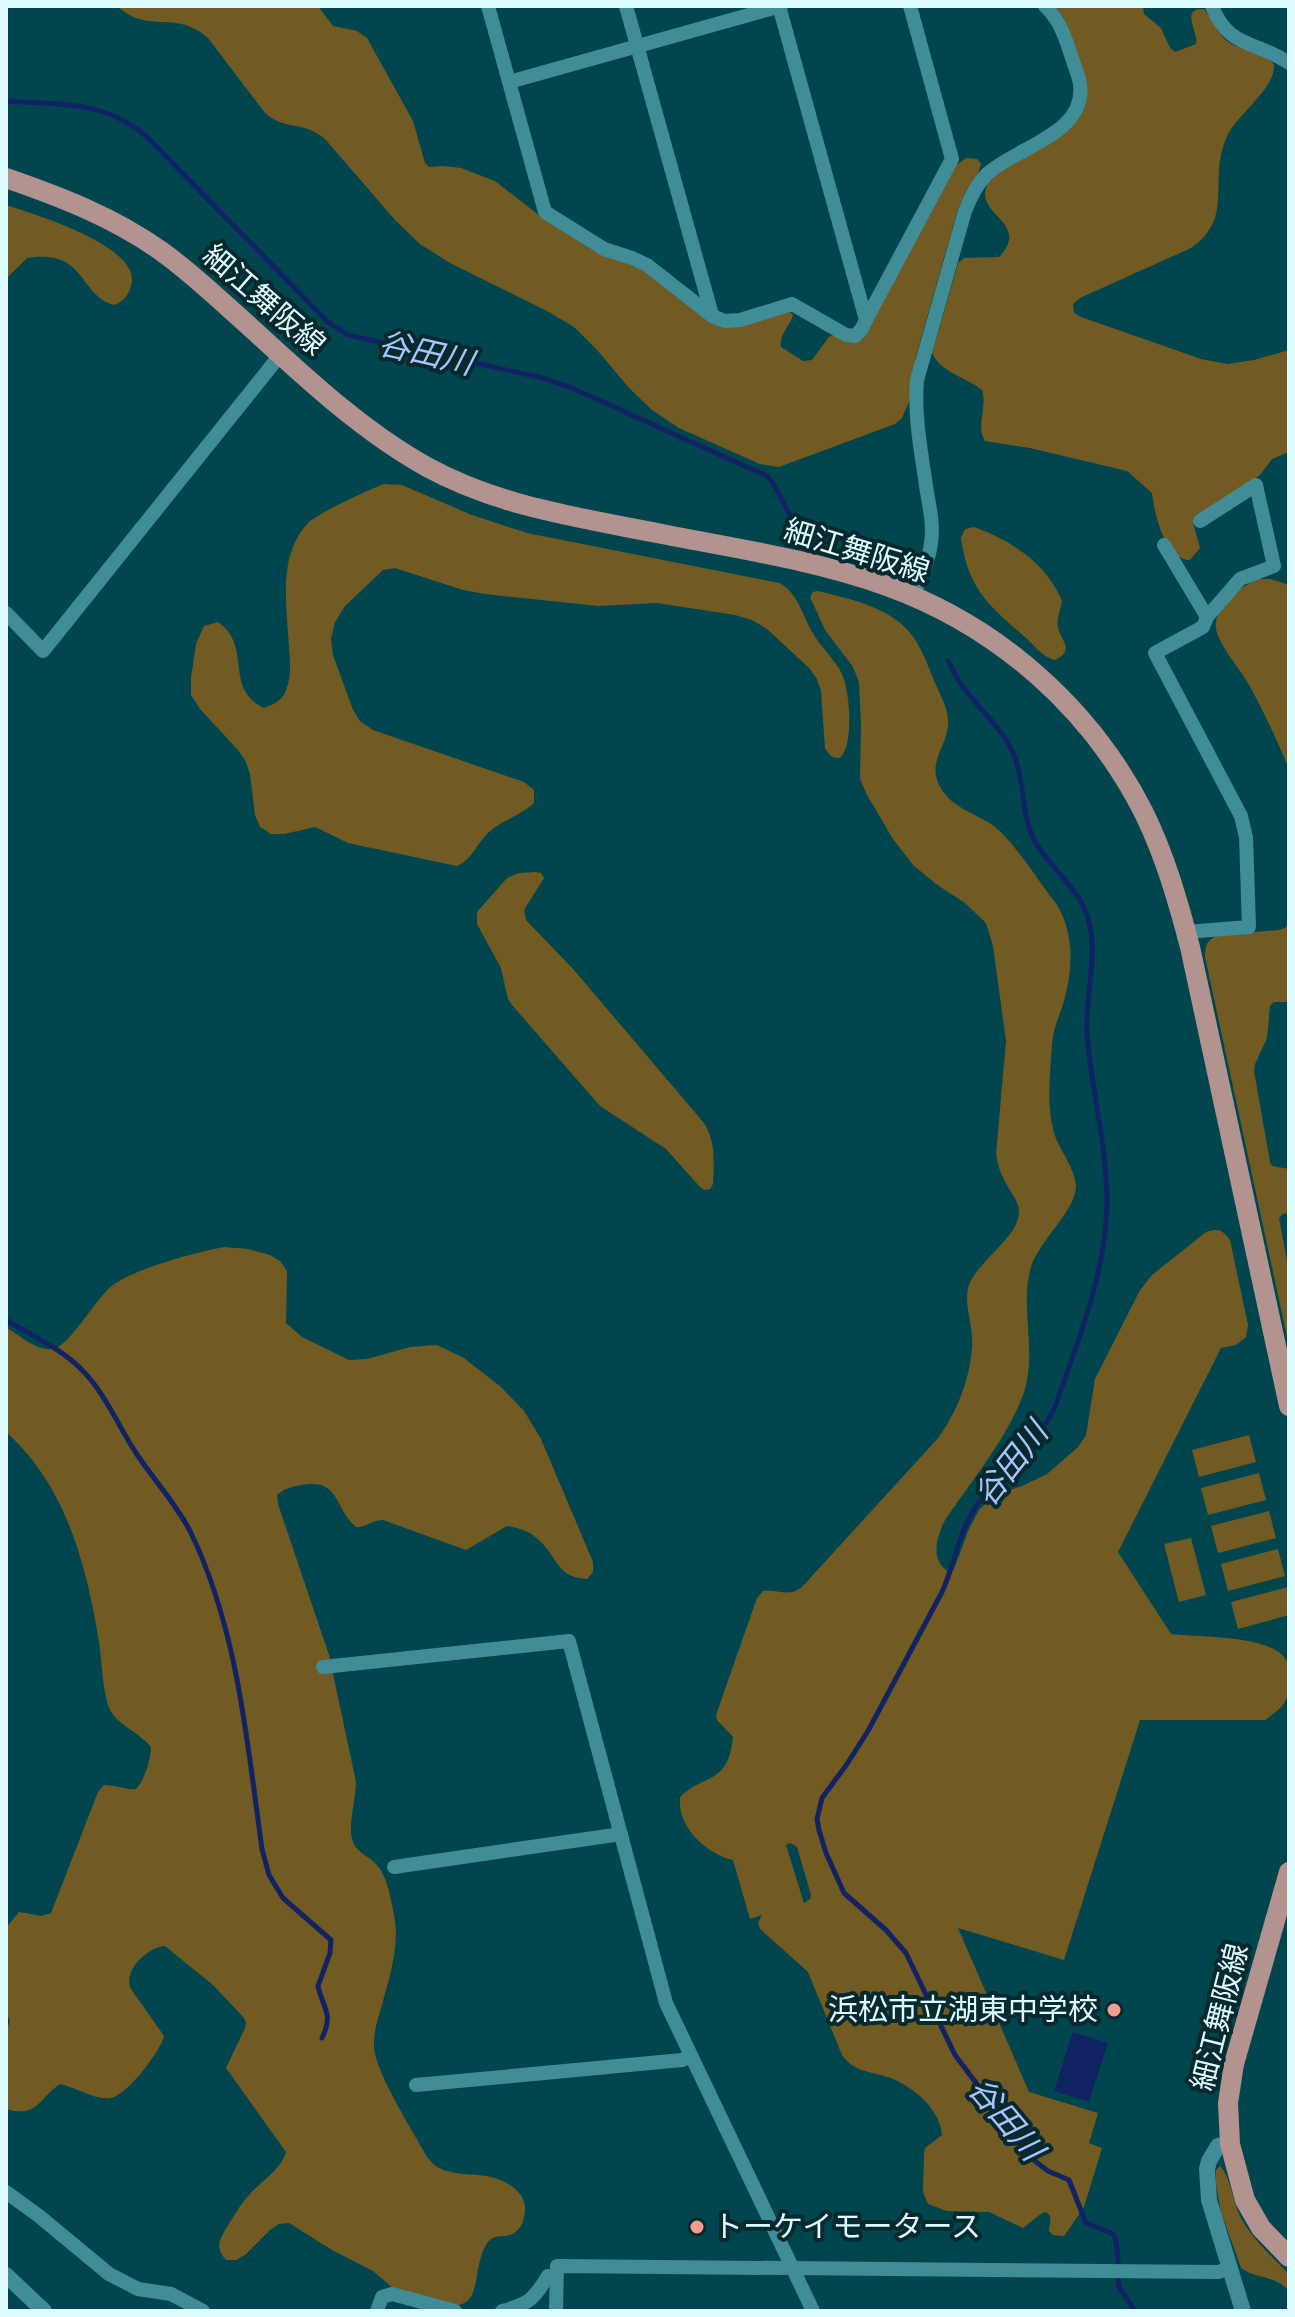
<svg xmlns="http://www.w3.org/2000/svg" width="1295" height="2317" viewBox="0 0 1295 2317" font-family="'Exo 2','Noto Sans JP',sans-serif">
  <rect width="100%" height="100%" fill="#01464e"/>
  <g fill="#715b22" fill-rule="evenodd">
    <path d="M117,6H318L333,26L357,31L367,38L413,121L425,163L429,167L443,166L461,168L495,181L540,216L592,250L643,270L709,321L790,312L793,315C790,326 779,334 781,347L803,361L812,360L829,337L833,335L856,342L955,166L966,158L977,159L981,164L977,177L967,189L958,209L916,356L909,402L902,418L895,424L779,467L760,464L679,428L652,410L629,388L598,351L574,327L547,311L450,263L420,244L395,220L325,139C303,120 285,131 265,113L208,38C176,9 148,35 117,6Z"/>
    <path d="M1054,6H1143L1144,14L1161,28L1170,48L1175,52L1196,44C1199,32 1179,8 1204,9C1213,19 1216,32 1227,41C1241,51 1261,51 1274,64C1276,90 1235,114 1225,141C1209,182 1234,219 1191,248L1080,298L1073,304L1074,313L1081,317L1201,359L1227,364L1254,360L1289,350V452L1272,459L1260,475L1195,518L1193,523L1200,548L1190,560C1165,560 1154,513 1152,493L1127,471L1030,448L985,441C975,425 988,407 982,390C966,377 941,373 932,353L958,263L964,258L999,257C1031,224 977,215 986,188C988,180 996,175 1002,170C1049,135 1104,136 1080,61C1073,42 1069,20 1054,6Z"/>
    <path d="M6,205C34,214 144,247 131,286C128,296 124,300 115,305C79,297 87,248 27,258L6,279Z"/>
    <path d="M384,484L402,485L472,515L527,533L779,583C798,592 802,616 813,633C821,648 835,659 842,674C850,691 854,745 840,758C832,758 829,755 825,748L821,691L817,679L809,668L767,629L752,620L735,615L657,603L598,606L485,594L463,590L395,568L383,570L345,606L335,622L331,639L333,655L353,710L360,721L373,730L524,782L534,790V803C520,816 502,820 489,832C477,843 472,860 457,866L348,843L315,827L284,834H271L260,827L255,815L250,774L245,760L238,750L200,709L191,695V678L196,644L204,626L218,622C253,646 223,688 264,708C274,704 282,701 286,690C292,676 290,661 289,647C287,607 277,556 308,523C318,513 368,490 384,484Z"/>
    <path d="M974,527C1011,540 1047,564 1062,601C1061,609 1056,619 1058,627C1060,640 1076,650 1055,660C1042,657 1035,646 1025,637C989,606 968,589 961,538L965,529Z"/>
    <path d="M1258,579H1271L1289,585V769C1277,740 1263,710 1248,683C1239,668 1219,645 1216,629C1213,607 1241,586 1258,579Z"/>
    <path d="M818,591C850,599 890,607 911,634C921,647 927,663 933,678C938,691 947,705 948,719C950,748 921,763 945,794C959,812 985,816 1001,832C1022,854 1039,882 1057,905C1073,931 1073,964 1066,993C1062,1012 1053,1026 1052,1045C1050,1074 1046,1108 1055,1136C1061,1152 1075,1169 1076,1186C1076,1211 1037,1242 1030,1270C1021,1308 1035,1348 1026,1385C1015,1428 970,1483 945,1520C937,1536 929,1561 949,1572L954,1569L969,1529L979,1510L994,1495L1022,1486L1047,1474L1078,1447L1086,1435L1095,1379L1140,1290L1152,1275L1206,1232C1218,1228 1223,1230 1230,1240L1248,1325L1246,1337L1236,1345L1221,1348L1118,1552L1171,1634C1199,1637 1259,1636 1280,1653C1289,1660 1289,1670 1289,1681C1289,1703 1282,1708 1265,1720H1140L1064,1960L958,1928L1029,2092L1098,2113L1089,2143L1102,2148L1084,2207L1064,2236L1053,2235L1049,2231C1049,2223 1054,2217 1046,2212L1042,2213L1023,2228L989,2212L947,2211L928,2204L923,2192L924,2154L925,2148L942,2135C940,2109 914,2088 893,2079C873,2071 854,2073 842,2055L808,1972L760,1929L758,1923L762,1915L750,1919L733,1860C706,1854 677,1827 680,1797C704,1773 728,1786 733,1737L717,1720L716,1715L757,1598L763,1591C777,1589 788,1597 801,1588L939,1437C959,1409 974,1369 972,1334C970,1318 964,1300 969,1285C978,1260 1021,1236 1019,1210C1018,1200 1010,1192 1006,1183C1000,1174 998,1164 996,1154L1006,1041L993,946L986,923L965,903L936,884L913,865L893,839L867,795L860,779L861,724L859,682L853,667L825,630L810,597L813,592ZM790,1843L797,1847L811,1895L810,1899L804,1903L786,1845Z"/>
    <path d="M536,872L541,873L544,878L524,910L526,920L574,970L704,1123C716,1143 714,1161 713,1184L710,1189L704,1190L699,1186L666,1149L600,1106L512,1005L508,999L501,968L477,924V912L507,878L519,873Z"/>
    <path d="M1289,923V1002H1274L1270,1006L1267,1038L1255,1064L1254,1071L1270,1162L1272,1166L1289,1169V1213L1283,1214L1279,1218L1289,1272V1346L1205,957C1205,944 1208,938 1221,935L1279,930L1285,928Z"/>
    <path d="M224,1247L248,1249L270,1255L280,1261L287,1271L286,1323L302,1337L349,1360L367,1359L410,1347L437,1345L464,1358L501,1387L524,1411L541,1439L593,1562V1572L587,1579C559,1578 558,1560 542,1543C532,1532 521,1528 507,1526L466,1550L383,1520C372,1520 367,1527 356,1527C333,1506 340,1478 301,1485C291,1487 285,1488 277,1495L278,1504L329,1655L356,1782C356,1800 347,1827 353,1842C357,1852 368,1856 375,1863C387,1874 391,1899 394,1915C400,1946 390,1975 382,2005C378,2018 373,2033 374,2047C375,2072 414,2133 427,2157C434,2165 438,2169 447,2171C472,2178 489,2170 513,2187C520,2193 525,2199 525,2208C525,2214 524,2220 521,2226C504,2250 489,2216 478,2269C475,2286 474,2306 454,2305L393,2288L373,2271L332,2250L289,2223L279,2224L270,2230L245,2255L236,2260H226C215,2248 219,2240 227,2227C234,2216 240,2205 249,2195C260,2182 281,2170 286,2152L226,2068L245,2028L246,2023L244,2018L213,1985L165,1946C147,1947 122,1972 131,1989L164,2036C161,2051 125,2098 110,2098C94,2100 76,2087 60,2084C38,2099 38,2118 6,2109V2032L10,2021L6,2012V1928L19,1912L41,1916L51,1913L98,1792L104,1785C116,1785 125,1790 136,1789C146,1777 150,1761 151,1747C140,1733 118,1725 110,1710C102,1693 102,1656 98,1636C85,1560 65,1485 6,1432V1327C19,1335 40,1354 56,1348C72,1342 96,1298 113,1285C134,1269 197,1252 224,1247Z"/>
    <polygon points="1249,1435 1256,1462 1199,1477 1192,1450"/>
    <polygon points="1259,1473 1266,1500 1208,1515 1201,1488"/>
    <polygon points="1269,1511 1276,1538 1218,1553 1211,1526"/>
    <polygon points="1191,1538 1206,1595 1179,1602 1164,1544"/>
    <polygon points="1278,1549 1285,1576 1228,1591 1221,1564"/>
    <polygon points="1288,1587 1289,1615 1238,1629 1231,1602"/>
    <path d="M1220,2166C1231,2177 1233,2204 1242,2220C1254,2240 1272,2257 1289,2274V2291C1274,2274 1257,2280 1241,2268L1221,2212L1216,2184V2170Z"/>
  </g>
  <polygon fill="#122363" points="1073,2032 1108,2043 1089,2102 1054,2091"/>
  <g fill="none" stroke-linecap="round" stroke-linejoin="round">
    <g stroke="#122363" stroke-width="5">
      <path d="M6,101C60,105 108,100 150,140L328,322L348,335L543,378L572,388L767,476C782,491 785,516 802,529L883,549"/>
      <path d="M948,661C953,670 957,679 963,687C980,710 1003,729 1014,755C1025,782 1021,812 1033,838C1048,867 1078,886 1088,918C1099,954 1085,995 1087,1033C1091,1089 1107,1145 1107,1202C1106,1274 1078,1340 1055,1407C1034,1449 1002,1468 977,1505C958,1532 955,1564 942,1592L868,1731L847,1764L822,1798L817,1819L819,1830L826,1853L844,1893L886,1930L906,1953L955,2055L1035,2161L1048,2171L1069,2180L1086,2223C1116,2237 1116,2225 1118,2264"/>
      <path d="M6,1320C31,1335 62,1349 82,1370C106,1394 119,1428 138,1456C155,1481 176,1504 190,1531C238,1629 247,1742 262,1849L269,1875L283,1898L331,1940L330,1953L318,1986C323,2009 334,2013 322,2038"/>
      <polyline points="1118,2279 1119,2287 1135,2311"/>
    </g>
    <g stroke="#408c97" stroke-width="14">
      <polyline points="488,6 545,212 604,249 632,258 647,265 712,316 725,321 740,320 792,304 846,335 855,336 861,330 866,320 952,159 910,6"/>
      <polyline points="626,6 712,315"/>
      <polyline points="779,6 866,320"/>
      <path d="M1212,6C1229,49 1255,40 1289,63"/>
      <polyline points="509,82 781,6"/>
      <polyline points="1200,521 1256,485 1274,566 1240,579 1207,617"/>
      <polyline points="1164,545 1207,617 1203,627 1155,653 1241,816 1246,837 1249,927 1186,932"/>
      <path d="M913,596C920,579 929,561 931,543C934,524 929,505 926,486C921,450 914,416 917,380L965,211C970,198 976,185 987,174C1016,147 1087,134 1080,84C1079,76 1075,68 1073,61C1066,40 1061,21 1045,6"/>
      <polyline points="6,613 43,651 281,354"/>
      <polyline points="323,1667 569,1641 666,2003 813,2311"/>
      <polyline points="394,1867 621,1834"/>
      <polyline points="416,2085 682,2060 691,2056"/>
      <polyline points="6,2192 39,2216 109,2274 138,2289 171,2294 203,2311"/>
      <polyline points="377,2311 382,2297 392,2294 455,2311"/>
      <path d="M502,2311C529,2304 534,2299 548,2276H556"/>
      <polyline points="556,2311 557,2266 1218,2272 1231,2268"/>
    </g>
    <g stroke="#408c97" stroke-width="16">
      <polyline points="1230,2144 1218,2146 1209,2161 1207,2169 1209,2200 1243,2311"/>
      <polyline points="6,2275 44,2311"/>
    </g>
    <g stroke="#b29390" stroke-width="20">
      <path d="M6,178C61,197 113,217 161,251C185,268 207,288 229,308C292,364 353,426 427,467C500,507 582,518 662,534C738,549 815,560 887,586C998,626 1091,708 1144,813C1165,856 1178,901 1190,947L1289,1406"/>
      <polyline points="1289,1872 1234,2064 1228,2103 1230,2144 1245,2200 1261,2228 1289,2257"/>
    </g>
  </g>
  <g fill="#f59c92" stroke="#08292e" stroke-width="3">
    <circle cx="1114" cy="2010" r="8"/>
    <circle cx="697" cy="2227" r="8"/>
  </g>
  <g text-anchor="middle" stroke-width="8" stroke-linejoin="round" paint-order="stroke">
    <g font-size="30" fill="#defbff" stroke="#08292e">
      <text transform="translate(264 300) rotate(41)" y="10">細江舞阪線</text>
      <text transform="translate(857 551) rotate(17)" y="10">細江舞阪線</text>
      <text transform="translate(1220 2017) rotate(-76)" y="10">細江舞阪線</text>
    </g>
    <g font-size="30" fill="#defbff" stroke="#08292e" text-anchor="end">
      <text x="1098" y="2020">浜松市立湖東中学校</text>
      <text x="713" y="2237" text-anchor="start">トーケイモータース</text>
    </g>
    <g font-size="32" font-style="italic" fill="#aac2fd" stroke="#08292e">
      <text transform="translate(426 353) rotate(13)" y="11">谷田川</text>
      <text transform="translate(1011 1464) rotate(-52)" y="11">谷田川</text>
      <text transform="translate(1006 2119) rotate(50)" y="11">谷田川</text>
    </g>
  </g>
  <rect width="1295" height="2317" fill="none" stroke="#defbff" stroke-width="16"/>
</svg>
